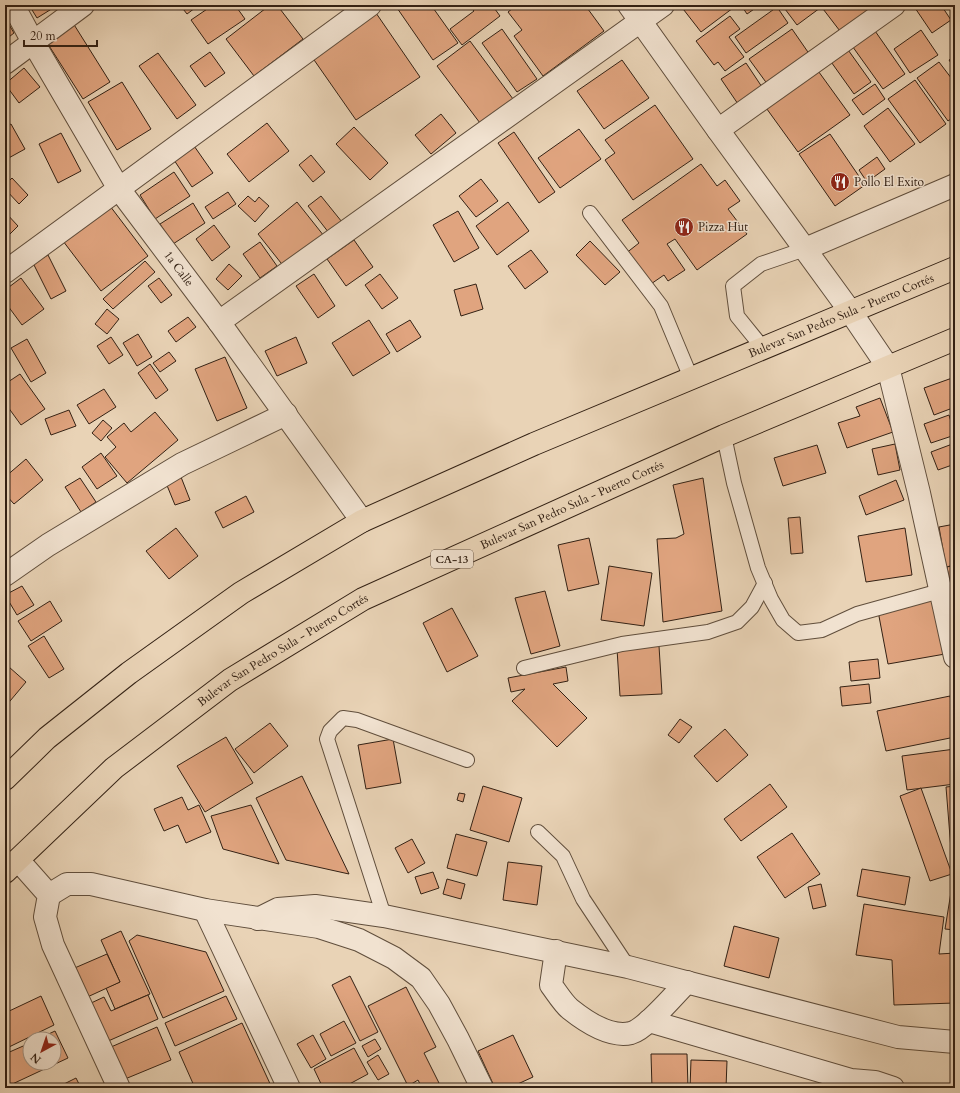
<svg xmlns="http://www.w3.org/2000/svg" width="960" height="1093" viewBox="0 0 960 1093" font-family="Cardo,serif">
  <rect width="100%" height="100%" fill="#e9d3b6"/>
  <filter id="stains"><feTurbulence type="fractalNoise" baseFrequency=".005" numOctaves="4"/><feColorMatrix values="0 0 0 0 .2 0 0 0 0 .09 0 0 0 0 .02 0 0 0 .5 -.17"/></filter>
  <radialGradient id="worn" r=".72"><stop offset=".6" stop-color="#630" stop-opacity="0"/><stop offset="1" stop-color="#630" stop-opacity=".3"/></radialGradient>
  <g fill="#e0a47f" stroke="#332114">
    <polygon points="29,5 58,5 37,18"/>
    <polygon points="180,5 199,5 187,14"/>
    <polygon points="213,5 235,5 245,19 208,44 191,20"/>
    <polygon points="270,5 277,5 303,39 254,76 226,39"/>
    <polygon points="395,5 431,5 458,43 433,60"/>
    <polygon points="469,5 492,5 500,16 462,45 450,29 474,11"/>
    <polygon points="517,5 585,5 604,31 543,76 514,36 522,30 508,12"/>
    <polygon points="680,5 737,5 701,32"/>
    <polygon points="741,5 760,5 747,14"/>
    <polygon points="782,5 818,5 820,8 797,25"/>
    <polygon points="820,5 863,5 870,14 843,35"/>
    <polygon points="913,5 941,5 951,20 932,33"/>
    <polygon points="948,5 955,5 955,8 951,11"/>
    <polygon points="777,7 788,23 746,53 735,37"/>
    <polygon points="376,13 420,77 356,120 312,57"/>
    <polygon points="730,16 740,29 729,37 744,57 725,71 718,62 714,65 696,41"/>
    <polygon points="5,18 14,33 5,40"/>
    <polygon points="73,23 110,82 83,99 46,41"/>
    <polygon points="873,28 905,74 883,89 850,43"/>
    <polygon points="502,29 537,79 517,92 482,43"/>
    <polygon points="792,29 810,55 768,85 749,59"/>
    <polygon points="921,30 938,55 910,73 894,49"/>
    <polygon points="470,41 516,103 483,127 437,66"/>
    <polygon points="846,47 871,82 854,94 829,59"/>
    <polygon points="210,52 225,73 205,87 190,66"/>
    <polygon points="158,53 196,105 177,119 139,66"/>
    <polygon points="955,56 955,69 949,60"/>
    <polygon points="622,60 649,98 604,129 577,91"/>
    <polygon points="939,62 955,83 955,116 948,121 917,78"/>
    <polygon points="746,63 762,87 738,104 721,79"/>
    <polygon points="24,68 40,87 19,103 5,84"/>
    <polygon points="816,68 850,115 798,152 764,105"/>
    <polygon points="915,80 946,124 920,143 888,99"/>
    <polygon points="122,82 151,129 117,150 88,102"/>
    <polygon points="875,84 885,99 863,115 852,100"/>
    <polygon points="655,105 693,159 633,200 605,160 615,153 605,140"/>
    <polygon points="888,108 915,144 890,162 864,126"/>
    <polygon points="441,114 456,133 431,154 415,135"/>
    <polygon points="267,123 289,151 249,182 227,154"/>
    <polygon points="11,124 25,149 5,160 5,127"/>
    <polygon points="354,127 388,163 370,180 336,144"/>
    <polygon points="579,129 601,159 560,188 538,158"/>
    <polygon points="514,132 555,192 539,203 498,143"/>
    <polygon points="61,133 81,171 58,183 39,144"/>
    <polygon points="830,134 865,185 835,206 799,154"/>
    <polygon points="192,143 213,173 192,187 172,157"/>
    <polygon points="311,155 325,172 313,182 299,165"/>
    <polygon points="877,157 885,169 867,182 859,170"/>
    <polygon points="701,164 717,186 725,180 740,201 728,209 747,234 697,270 675,239 667,244 685,270 668,281 664,275 648,286 625,254 639,243 622,220"/>
    <polygon points="174,172 190,196 155,219 140,195"/>
    <polygon points="12,178 28,195 19,204 5,189 5,185"/>
    <polygon points="481,179 498,201 476,217 459,196"/>
    <polygon points="228,192 236,204 213,219 205,207"/>
    <polygon points="248,196 255,202 259,197 269,206 255,222 238,206"/>
    <polygon points="321,196 342,222 329,233 308,206"/>
    <polygon points="297,202 324,236 285,268 258,234"/>
    <polygon points="508,202 529,231 497,255 476,226"/>
    <polygon points="193,203 205,223 173,244 160,224"/>
    <polygon points="110,206 148,256 101,291 63,241"/>
    <polygon points="458,211 479,248 454,262 433,225"/>
    <polygon points="5,212 18,226 6,238 5,237"/>
    <polygon points="214,225 230,247 212,261 196,239"/>
    <polygon points="354,240 373,267 346,286 327,259"/>
    <polygon points="590,241 620,272 605,285 576,255"/>
    <polygon points="260,242 277,266 260,278 243,254"/>
    <polygon points="531,250 548,272 525,289 508,266"/>
    <polygon points="48,255 66,291 51,299 33,263"/>
    <polygon points="145,261 155,272 113,309 103,299"/>
    <polygon points="229,264 242,276 228,290 216,279"/>
    <polygon points="314,274 335,306 318,318 296,286"/>
    <polygon points="380,274 398,298 382,309 365,285"/>
    <polygon points="21,278 44,309 22,325 5,302 5,290"/>
    <polygon points="159,278 172,295 161,303 148,286"/>
    <polygon points="476,284 483,309 461,316 454,290"/>
    <polygon points="107,309 119,319 107,334 95,324"/>
    <polygon points="188,317 196,327 176,342 168,331"/>
    <polygon points="369,320 390,353 353,376 332,343"/>
    <polygon points="410,320 421,337 397,352 386,334"/>
    <polygon points="138,334 152,357 137,366 123,343"/>
    <polygon points="111,337 123,355 109,364 97,346"/>
    <polygon points="296,337 307,363 277,376 265,351"/>
    <polygon points="27,339 46,373 31,382 11,348"/>
    <polygon points="169,352 176,361 160,372 153,363"/>
    <polygon points="225,357 247,408 217,421 195,369"/>
    <polygon points="150,364 168,390 156,399 138,373"/>
    <polygon points="20,374 45,409 21,425 5,403 5,384"/>
    <polygon points="955,377 955,416 953,417 950,409 934,415 924,388"/>
    <polygon points="104,389 116,407 89,424 77,405"/>
    <polygon points="880,398 893,432 847,448 838,423 860,416 856,407"/>
    <polygon points="69,410 76,426 51,435 45,419"/>
    <polygon points="155,412 178,440 127,483 105,457 116,447 107,437 124,423 131,432"/>
    <polygon points="949,415 955,435 931,443 924,424"/>
    <polygon points="103,420 112,428 101,441 92,433"/>
    <polygon points="955,443 955,464 938,470 931,452"/>
    <polygon points="895,444 900,470 878,475 872,449"/>
    <polygon points="817,445 826,473 783,486 774,458"/>
    <polygon points="101,453 117,476 97,489 82,467"/>
    <polygon points="26,459 43,480 14,504 5,494 5,477"/>
    <polygon points="181,477 190,500 175,505 166,483"/>
    <polygon points="80,478 96,502 81,512 65,487"/>
    <polygon points="703,478 722,611 663,622 657,539 676,538 684,534 673,485"/>
    <polygon points="896,480 904,500 866,515 859,496"/>
    <polygon points="246,496 254,512 223,528 215,512"/>
    <polygon points="800,517 803,553 791,554 788,518"/>
    <polygon points="955,524 955,565 946,567 939,527"/>
    <polygon points="176,528 198,556 169,579 146,551"/>
    <polygon points="905,528 912,575 866,582 858,536"/>
    <polygon points="589,538 599,584 568,591 558,545"/>
    <polygon points="955,565 955,611 947,567"/>
    <polygon points="609,566 652,573 644,626 601,620"/>
    <polygon points="22,586 34,605 17,615 5,595"/>
    <polygon points="545,591 560,646 531,654 515,598"/>
    <polygon points="935,600 945,654 888,664 878,611"/>
    <polygon points="50,601 62,621 31,641 18,621"/>
    <polygon points="452,608 478,656 447,672 423,623"/>
    <polygon points="44,636 64,669 49,678 28,646"/>
    <polygon points="659,646 662,694 620,696 617,649"/>
    <polygon points="878,659 880,678 851,681 849,662"/>
    <polygon points="9,667 26,682 5,707 5,672"/>
    <polygon points="566,667 568,681 553,684 587,718 557,747 512,701 525,689 511,692 508,678"/>
    <polygon points="869,684 871,703 842,706 840,687"/>
    <polygon points="950,696 955,721 955,737 886,751 877,711"/>
    <polygon points="680,719 692,727 679,743 668,735"/>
    <polygon points="270,723 288,746 254,773 235,749"/>
    <polygon points="725,729 748,755 717,782 694,756"/>
    <polygon points="226,737 253,783 205,812 177,766"/>
    <polygon points="393,739 401,783 366,789 358,745"/>
    <polygon points="955,749 955,784 907,790 902,756"/>
    <polygon points="302,776 349,874 286,860 256,798"/>
    <polygon points="770,784 787,807 741,841 724,819"/>
    <polygon points="483,786 522,798 509,842 470,830"/>
    <polygon points="955,786 955,887 954,887 946,787"/>
    <polygon points="921,788 952,874 930,881 900,796"/>
    <polygon points="459,793 465,794 463,802 457,800"/>
    <polygon points="182,797 188,810 199,805 211,832 186,843 178,825 164,831 154,809"/>
    <polygon points="251,805 279,864 223,849 211,816"/>
    <polygon points="792,833 820,874 785,898 757,857"/>
    <polygon points="456,834 487,842 477,876 447,868"/>
    <polygon points="412,839 425,863 408,873 395,848"/>
    <polygon points="508,862 542,866 537,905 503,900"/>
    <polygon points="862,869 910,877 905,905 857,896"/>
    <polygon points="433,872 439,888 421,894 415,877"/>
    <polygon points="447,879 465,884 461,899 443,894"/>
    <polygon points="821,884 826,906 813,909 808,887"/>
    <polygon points="951,892 955,893 955,930 945,929"/>
    <polygon points="864,904 944,917 939,954 955,953 955,1003 894,1005 892,960 856,955"/>
    <polygon points="734,926 779,938 769,978 724,966"/>
    <polygon points="121,931 150,994 115,1009 106,988 120,982 101,940"/>
    <polygon points="137,935 206,952 224,991 163,1018 129,941"/>
    <polygon points="107,954 120,982 83,999 70,970"/>
    <polygon points="350,976 378,1032 360,1041 332,985"/>
    <polygon points="406,987 436,1047 424,1053 439,1083 429,1088 422,1088 418,1080 408,1086 368,1006"/>
    <polygon points="148,995 158,1019 106,1042 89,1004 104,997 111,1011"/>
    <polygon points="41,996 54,1025 9,1047 5,1039 5,1013"/>
    <polygon points="226,996 237,1019 175,1046 165,1023"/>
    <polygon points="344,1021 356,1043 331,1056 320,1034"/>
    <polygon points="242,1023 272,1088 195,1088 179,1052"/>
    <polygon points="157,1027 171,1060 125,1079 111,1047"/>
    <polygon points="55,1031 68,1058 6,1087 5,1085 5,1054 30,1043 30,1063 54,1063 54,1039 38,1039"/>
    <polygon points="313,1035 326,1059 311,1068 297,1044"/>
    <polygon points="513,1035 533,1077 509,1088 495,1088 478,1051"/>
    <polygon points="375,1039 381,1049 368,1057 362,1046"/>
    <polygon points="354,1048 368,1074 342,1088 323,1088 314,1069"/>
    <polygon points="651,1054 687,1054 688,1088 652,1088"/>
    <polygon points="378,1055 389,1074 378,1080 367,1062"/>
    <polygon points="691,1060 727,1061 726,1088 690,1088"/>
    <polygon points="76,1078 81,1088 56,1088"/>
  </g>
  <g fill="none" stroke-linecap="round" stroke-linejoin="round">
    <g stroke="#604e3c" stroke-width="16">
      <g id="lane">
        <polyline points="590,213 661,306 691,378"/>
        <polyline points="763,348 737,316 733,286 761,264 805,249"/>
        <polyline points="724,436 734,483 758,568 771,599 783,620 798,633 822,630 857,614 940,591"/>
        <polyline points="524,668 622,644 708,632 737,622 752,607 765,583"/>
        <polyline points="538,832 563,856 583,899 628,967"/>
        <polyline points="384,916 327,739 330,731 343,718 357,720 467,760"/>
      </g>
    </g>
    <g stroke="#604e3c" stroke-width="24">
      <g id="street">
        <path id="s1" d="M13,5L33,42L119,189L219,322L362,521"/>
        <polyline points="629,5 718,130 850,311 888,367 919,493 955,657"/>
        <polyline points="5,63 83,5"/>
        <polyline points="718,130 894,5"/>
        <polyline points="805,249 955,185"/>
        <polyline points="5,272 370,5"/>
        <polyline points="219,322 663,5"/>
        <polyline points="5,575 48,545 182,464 286,414"/>
        <polyline points="18,860 49,895 45,917 53,945 119,1088"/>
        <polyline points="49,895 67,884 91,884 205,910 319,927 359,940 394,958 421,978 439,1004 458,1039 482,1088"/>
        <polyline points="205,910 289,1088"/>
        <polyline points="258,919 278,909 315,906 384,916 628,967 898,1037 955,1042"/>
        <path d="M556,951L551,985C557,993 563,1003 570,1009C585,1021 610,1038 631,1033C646,1029 675,994 687,982"/>
        <polyline points="649,1021 851,1080 875,1082 893,1088"/>
      </g>
    </g>
    <g stroke="#332114" stroke-width="24">
      <g id="highway">
        <path id="s2" d="M5,779L47,738L129,673L241,593L362,521L534,444L955,268"/>
        <path id="s3" d="M5,872L114,768L230,680L363,599L724,436L955,339"/>
      </g>
    </g>
    <use href="#lane" stroke="#f1e2d0" stroke-width="14"/>
    <use href="#street" stroke="#f1e2d0" stroke-width="22"/>
    <use href="#highway" stroke="#e9d3b6" stroke-width="22"/>
  </g>
  <defs>
    <g id="restaurant-disc" transform="scale(1)"><circle r="9.5" fill="#8f2418" stroke="#f1e2d0"/><path d="M-5-6h1v4h1v-4h1v4h1v-4h1v5L-1.5 .5V6h-2V.5L-5-1ZM5-6V6H3V1.5H1.5Q1.5-4 5-6Z" fill="#fff"/></g>
  </defs>
  <g fill-rule="evenodd">
    <use href="#restaurant-disc" x="840" y="182"/>
    <use href="#restaurant-disc" x="684" y="227"/>
  </g>
  <g text-anchor="middle" stroke-width="3" stroke-linejoin="round" paint-order="stroke">
    <rect fill="#f1e2d0" stroke="#6c5b4c" stroke-width="1" x="431" y="550" width="42" height="18" rx="3"/>
    <g font-size="11" font-weight="bold" fill="#332114">
      <text x="452" y="563">CA-13</text>
    </g>
    <g font-size="12" fill="#332114" stroke="#f1e2d0" text-anchor="start">
      <text x="854" y="186">Pollo El Exito</text>
      <text x="698" y="231">Pizza Hut</text>
    </g>
    <g font-size="12" fill="#332114" stroke="#f1e2d0">
      <text dy="4" stroke="none"><textPath href="#s1" startOffset="312">1a Calle</textPath></text>
      <text dy="4" stroke="none"><textPath href="#s2" startOffset="963">Bulevar San Pedro Sula - Puerto Cortés</textPath></text>
      <text dy="4" stroke="none"><textPath href="#s3" startOffset="681">Bulevar San Pedro Sula - Puerto Cortés</textPath></text>
      <text dy="4" stroke="none"><textPath href="#s3" startOffset="357">Bulevar San Pedro Sula - Puerto Cortés</textPath></text>
    </g>
  </g>
  <rect width="960" height="1093" fill="none" stroke="#e9d3b6" stroke-width="20"/>
  <rect x="6" y="6" width="948" height="1081" fill="none" stroke="#332114" stroke-width="2"/>
  <rect x="10" y="10" width="940" height="1073" fill="none" stroke="#332114"/>
  <g transform="translate(42 1051) rotate(220)"><circle r="19" fill="#f1e2d0" stroke="#a59585"/>
  <path d="M0-3L7 15L0 10L-7 15Z" fill="#8f2418"/>
  <text y="-6" font-size="11" font-weight="bold" text-anchor="middle" fill="#332114">N</text>
  </g>
  <path d="M24 40v6h73v-6" fill="none" stroke="#332114" stroke-width="2"/>
  <text x="30" y="40" font-size="12" fill="#332114" stroke="#f1e2d0" stroke-width="3" paint-order="stroke">20 m</text>
  <rect width="100%" height="100%" filter="url(#stains)"/>
  <rect width="100%" height="100%" fill="url(#worn)"/>
</svg>
